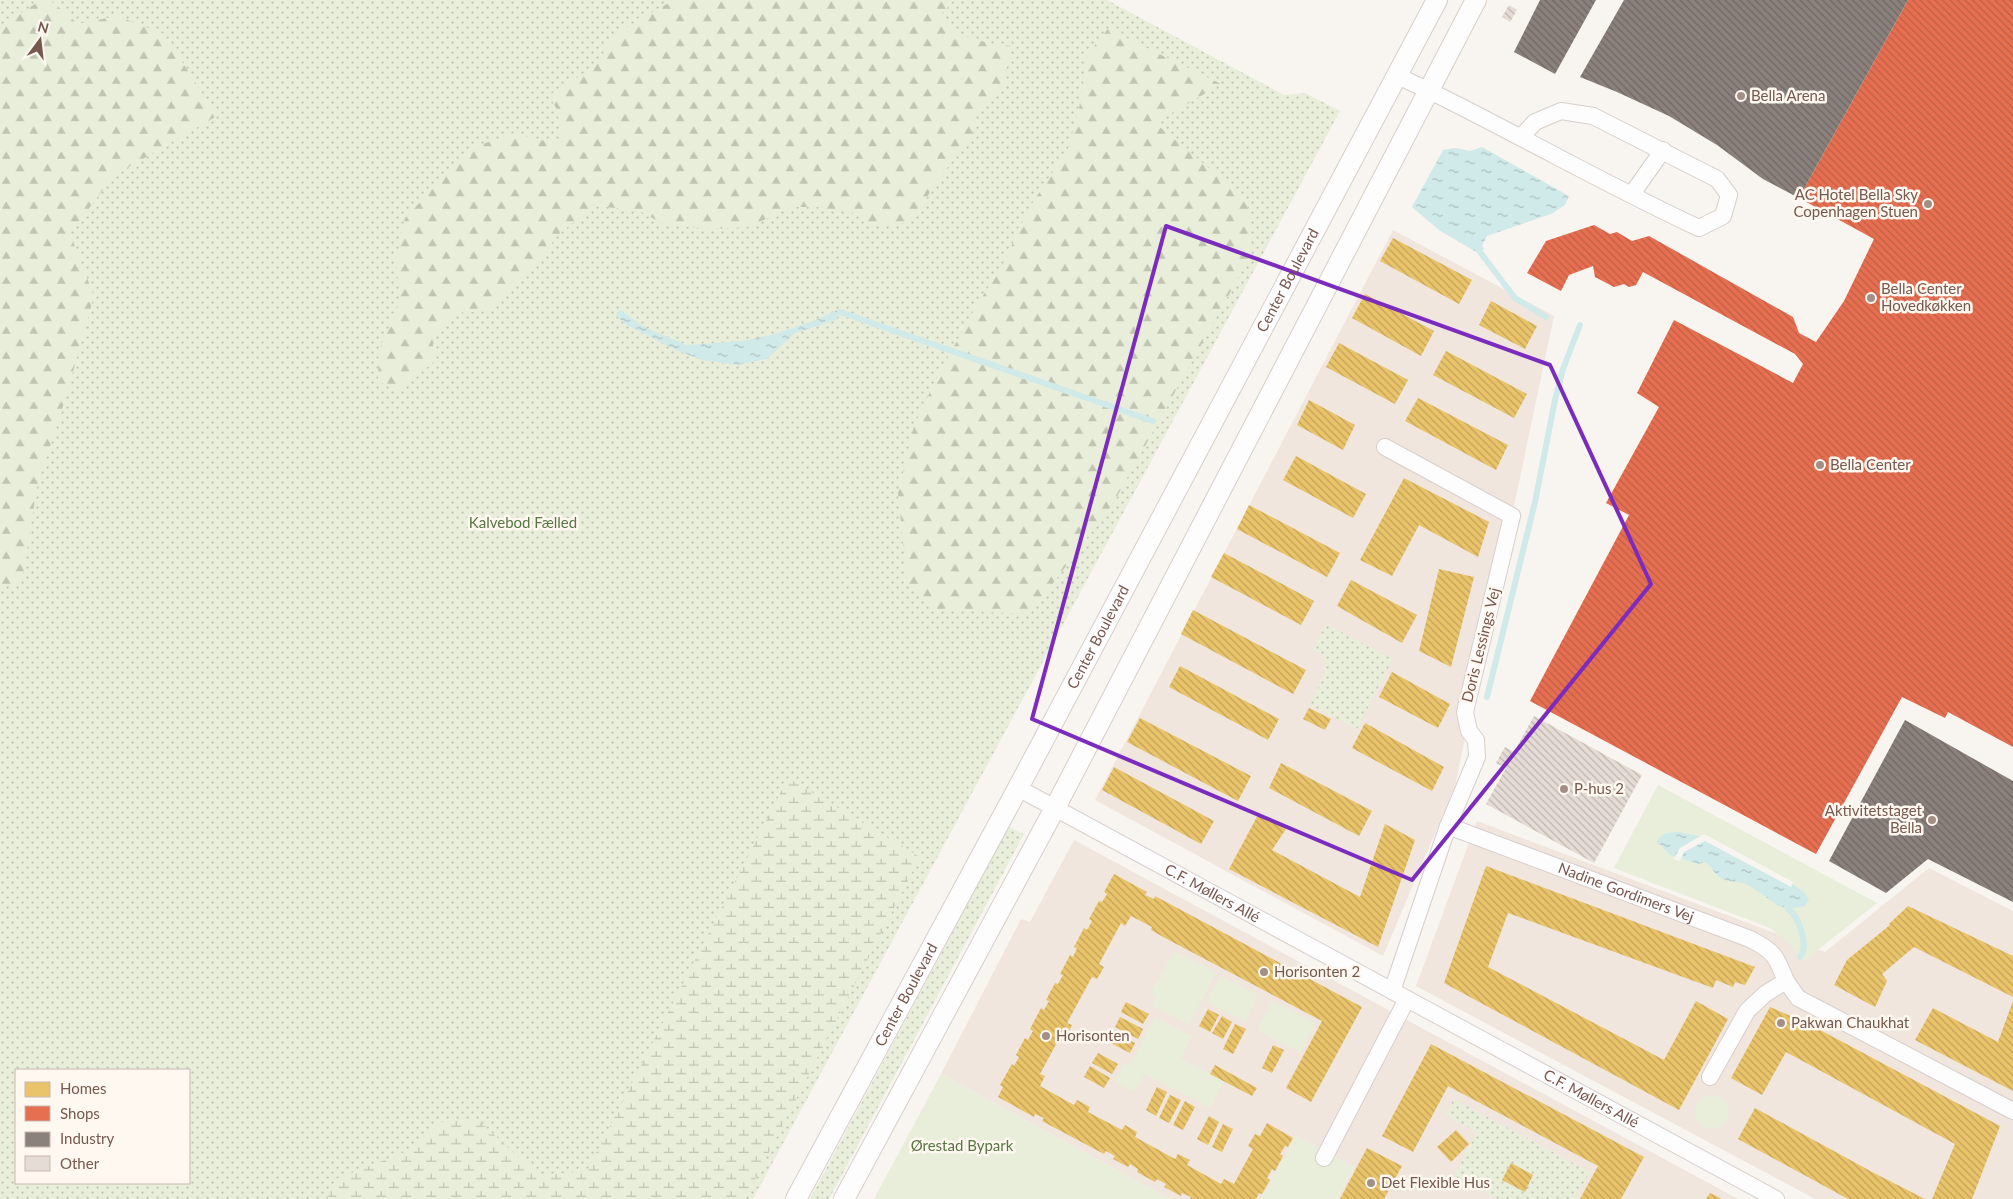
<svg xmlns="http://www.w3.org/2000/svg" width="2013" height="1199" viewBox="0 0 2013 1199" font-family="Lato,sans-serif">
  <defs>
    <pattern id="grass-dots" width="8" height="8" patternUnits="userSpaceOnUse" patternTransform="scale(1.25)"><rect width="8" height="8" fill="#e8eeda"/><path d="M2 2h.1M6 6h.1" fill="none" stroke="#c1c4b3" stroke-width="1.8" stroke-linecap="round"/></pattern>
    <pattern id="forest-firs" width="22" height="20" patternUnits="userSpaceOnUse" patternTransform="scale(1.25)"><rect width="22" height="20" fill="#e8eeda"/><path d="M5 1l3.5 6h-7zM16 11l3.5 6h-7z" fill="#c1c4b3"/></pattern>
    <pattern id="wetland-marsh" width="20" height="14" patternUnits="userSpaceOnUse" patternTransform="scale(1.25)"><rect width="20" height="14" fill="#e8eeda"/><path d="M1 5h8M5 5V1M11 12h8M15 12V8" fill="none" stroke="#c1c4b3"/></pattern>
    <pattern id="water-ripples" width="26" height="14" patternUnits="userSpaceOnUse" patternTransform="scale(1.25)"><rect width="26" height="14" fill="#d0e9e9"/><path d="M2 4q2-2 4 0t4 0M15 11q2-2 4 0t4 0" fill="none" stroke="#aec0bf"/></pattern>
    <pattern id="homes-back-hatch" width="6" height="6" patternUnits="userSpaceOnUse" patternTransform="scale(1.25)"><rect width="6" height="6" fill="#e9c46a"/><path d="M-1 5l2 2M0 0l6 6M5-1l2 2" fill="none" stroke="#c2a259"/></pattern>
    <pattern id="shops-back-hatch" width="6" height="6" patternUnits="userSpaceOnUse" patternTransform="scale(1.25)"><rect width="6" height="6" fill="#e76f51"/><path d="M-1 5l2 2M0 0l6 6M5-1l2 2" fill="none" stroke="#c05e45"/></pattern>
    <pattern id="industry-back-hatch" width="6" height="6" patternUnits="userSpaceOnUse" patternTransform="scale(1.25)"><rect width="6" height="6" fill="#8a817c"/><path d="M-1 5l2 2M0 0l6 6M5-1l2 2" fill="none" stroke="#706763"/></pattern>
    <pattern id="building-back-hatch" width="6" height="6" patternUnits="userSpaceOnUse" patternTransform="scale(1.25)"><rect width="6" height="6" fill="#e5dcd6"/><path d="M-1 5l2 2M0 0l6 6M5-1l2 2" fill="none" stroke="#beb5b0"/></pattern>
  </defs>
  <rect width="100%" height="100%" fill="#f8f4ef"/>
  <g fill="#f1e6dd">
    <polygon points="1393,230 1554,316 1455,786 1383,956 1095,800"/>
    <polygon points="1477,821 1825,952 1929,868 2013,911 2013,1199 1815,1199 1416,986"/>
    <polygon points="1074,840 1738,1199 1337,1199 1354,1167 1296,1136 1261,1199 1170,1199 941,1074 1021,919 1030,922"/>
  </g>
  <g fill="url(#grass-dots)" fill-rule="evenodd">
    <path d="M0,0H1107L1284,95L1305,93L1340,111L753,1199H0ZM16,1070H189V1183H16Z"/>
    <path d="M1326,624L1393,659L1357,729L1310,705C1317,689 1328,673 1323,655L1313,650Z"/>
    <polygon points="1009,827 1024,834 829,1199 810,1199"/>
    <polygon points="1454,1099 1590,1172 1575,1199 1497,1199 1454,1176 1477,1132 1445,1115"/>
  </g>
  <g fill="url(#forest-firs)">
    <polygon points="41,0 50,0 78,24 117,16 164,34 217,116 113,176 70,234 94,296 66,397 37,487 22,581 0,588 0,27"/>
    <path d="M674,0H954L941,15C959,41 983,42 1011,46L1004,83L977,111L972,134L931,190L917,215L898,226L870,224L851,212L817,207H792L748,227L712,229L665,225L638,210L594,206L558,235L532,270L489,311L455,313L432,336L435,361L397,391L378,381L379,350L400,301L396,260L405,218L471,148L514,133L539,140L563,142L557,110L549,95L596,66L613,35Z"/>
    <polygon points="1108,29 1221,84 1155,123 1247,200 1252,253 1114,502 1030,614 930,609 907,581 898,493 914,426 936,379 973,312 1005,260 1029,208 1068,149 1079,109 1087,55"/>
  </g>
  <polygon fill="url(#wetland-marsh)" points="788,778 920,857 745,1199 329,1199 327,1197 336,1179 408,1151 442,1122 476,1118 538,1175 587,1171"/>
  <g fill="#e8eeda">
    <polygon points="1658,785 1877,903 1805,960 1797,955 1791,945 1770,928 1614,868"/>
    <polygon points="1174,951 1216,973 1189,1025 1152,1005 1156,996 1151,993"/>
    <polygon points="1220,976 1258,995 1245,1022 1207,1002"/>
    <polygon points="1273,1001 1316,1023 1300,1053 1257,1030"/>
    <polygon points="1155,1017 1192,1036 1181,1059 1224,1081 1210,1108 1145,1074 1135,1092 1115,1082 1124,1063 1130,1066"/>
    <polygon points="941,1074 1170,1199 874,1199"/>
    <circle cx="1712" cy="1112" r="17"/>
    <polygon points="1296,1136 1354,1167 1337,1199 1261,1199"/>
  </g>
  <g fill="url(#water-ripples)">
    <polygon points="1482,147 1569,196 1565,205 1551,214 1487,236 1482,246 1484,249 1478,253 1439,230 1412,207 1443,150 1455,148 1470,151"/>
    <polygon points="620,310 646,328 687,345 743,341 778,333 816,320 837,310 840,312 836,320 795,333 767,359 737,365 702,360 678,351 625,324 616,315"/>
    <path d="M1678,832L1703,837L1792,884L1804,892L1809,900L1805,906C1799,907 1792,909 1786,908C1775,907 1756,887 1743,883C1735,881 1728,883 1721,878C1714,874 1712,866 1705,862L1698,864L1670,855L1661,845L1657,844V840L1665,833Z"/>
  </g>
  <polygon fill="#f8f4ef" points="1704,834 1793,882 1791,887 1705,841 1684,852 1680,861 1674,859 1680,848"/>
  <g fill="url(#homes-back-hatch)">
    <polygon points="1393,238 1472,280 1459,304 1380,261"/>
    <polygon points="1365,294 1434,331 1421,356 1352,318"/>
    <polygon points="1491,301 1537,326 1525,349 1479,325"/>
    <polygon points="1339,343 1408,380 1395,404 1326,367"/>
    <polygon points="1446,351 1527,394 1514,418 1433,375"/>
    <polygon points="1418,398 1508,445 1496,470 1405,421"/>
    <polygon points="1309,400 1355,425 1343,450 1297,425"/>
    <polygon points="1296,456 1366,494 1353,518 1283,480"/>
    <polygon points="1404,478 1489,522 1478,557 1419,525 1392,576 1360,560"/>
    <polygon points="1249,505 1340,553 1327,577 1237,529"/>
    <polygon points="1224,553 1314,601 1301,625 1211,577"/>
    <polygon points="1439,569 1474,577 1451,667 1419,651"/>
    <polygon points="1351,580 1417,615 1402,643 1337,606"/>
    <polygon points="1193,610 1306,670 1293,694 1181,634"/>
    <polygon points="1180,666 1279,719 1268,740 1169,687"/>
    <polygon points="1392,672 1450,704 1438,728 1379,697"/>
    <polygon points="1309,708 1331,719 1325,730 1303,719"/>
    <polygon points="1140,718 1251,776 1238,801 1127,742"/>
    <polygon points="1365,723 1444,767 1432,791 1352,748"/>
    <polygon points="1281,763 1372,811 1359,836 1269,788"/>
    <polygon points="1114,767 1214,821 1201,844 1102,790"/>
    <polygon points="1259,813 1286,829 1272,850 1360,897 1385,824 1415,840 1378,947 1229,869"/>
    <polygon points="1486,866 1755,967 1745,985 1735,982 1733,987 1716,980 1713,988 1508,913 1488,967 1664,1060 1696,1001 1728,1019 1679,1110 1444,983"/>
    <polygon points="1114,874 1147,892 1145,895 1154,899 1155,896 1362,1007 1311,1102 1286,1088 1322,1021 1165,938 1151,930 1152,927 1131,916 1125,926 1121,923 1099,964 1104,967 1097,979 1092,977 1067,1023 1072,1025 1066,1037 1061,1035 1040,1074 1045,1076 1040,1086 1074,1105 1077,1100 1090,1107 1088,1112 1122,1130 1125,1125 1137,1132 1135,1137 1175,1159 1178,1154 1190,1160 1187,1165 1221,1184 1224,1179 1234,1184 1253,1149 1248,1146 1255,1134 1260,1136 1267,1123 1293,1138 1288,1147 1285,1146 1280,1154 1283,1156 1275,1171 1272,1169 1267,1178 1270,1180 1262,1194 1259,1193 1256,1199 1190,1199 1191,1197 1182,1193 1181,1196 1164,1187 1166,1184 1157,1179 1155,1182 1137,1172 1138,1169 1130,1164 1128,1167 1113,1159 1115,1156 1106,1151 1104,1154 1042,1121 1044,1118 1035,1114 1034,1117 998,1097 1003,1087 1000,1085 1012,1064 1014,1066 1019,1057 1016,1055 1025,1038 1028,1040 1033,1031 1030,1029 1041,1008 1044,1010 1049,1001 1046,1000 1055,983 1058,984 1063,975 1060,974 1070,955 1073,957 1077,948 1074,947 1084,928 1087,930 1092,921 1089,919 1099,901 1102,902 1107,894 1104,892"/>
    <polygon points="1908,906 2013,956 2013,997 1914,947 1882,974 1887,981 1875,1007 1834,985 1847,960 1890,925 1889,924"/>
    <polygon points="2013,1001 2013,1091 1915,1040 1933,1008 1998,1042"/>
    <polygon points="1126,1002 1149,1014 1143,1024 1121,1012"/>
    <polygon points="1770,1007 1807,1023 2000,1126 1972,1199 1932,1199 1955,1144 1786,1052 1762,1095 1731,1078"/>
    <polygon points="1208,1009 1219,1015 1210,1032 1199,1026"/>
    <polygon points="1222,1016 1232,1022 1223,1039 1212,1033"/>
    <polygon points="1120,1017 1143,1029 1138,1039 1115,1027"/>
    <polygon points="1235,1024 1246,1029 1233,1054 1223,1049"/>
    <polygon points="1113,1031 1135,1043 1130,1053 1107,1041"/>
    <polygon points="1431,1044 1644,1157 1621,1199 1580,1199 1598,1166 1448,1086 1413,1152 1382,1136"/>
    <polygon points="1273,1045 1284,1050 1272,1073 1262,1068"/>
    <polygon points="1098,1053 1118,1064 1112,1074 1092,1063"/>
    <polygon points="1215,1065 1257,1088 1252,1096 1210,1074"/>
    <polygon points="1090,1066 1110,1078 1104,1088 1084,1077"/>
    <polygon points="1157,1087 1167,1092 1156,1116 1146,1110"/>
    <polygon points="1170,1095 1181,1100 1169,1123 1159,1118"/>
    <polygon points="1185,1101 1195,1107 1183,1130 1173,1125"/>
    <polygon points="1755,1108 1874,1173 1925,1199 1848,1199 1738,1139"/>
    <polygon points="1209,1116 1219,1122 1208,1145 1197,1139"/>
    <polygon points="1223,1124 1233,1129 1222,1152 1212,1147"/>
    <polygon points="1456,1130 1469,1144 1451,1162 1437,1147"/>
    <polygon points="1367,1148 1402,1166 1384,1199 1340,1199"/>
    <polygon points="1511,1163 1533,1175 1525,1192 1502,1180"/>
    <polygon points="1710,1193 1722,1199 1706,1199"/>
  </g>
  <polygon fill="url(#shops-back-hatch)" points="1908,0 2013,0 2013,747 1948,712 1945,718 1902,697 1816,854 1530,701 1629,515 1606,503 1659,407 1637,393 1674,320 1793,383 1803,364 1795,354 1643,272 1636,285 1629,287 1624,284 1614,287 1595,277 1593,266 1569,275 1561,291 1527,273 1546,241 1594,225 1610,234 1617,232 1632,241 1649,236 1793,317 1799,333 1816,342 1844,301 1874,239 1799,198"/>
  <g fill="url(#industry-back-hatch)">
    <polygon points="1540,0 1596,0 1555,74 1514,52"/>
    <polygon points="1624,0 1908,0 1799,198 1763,179 1717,145 1669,116 1617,92 1580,77"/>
    <polygon points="1905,720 2013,781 2013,902 1928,859 1886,893 1829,861"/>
  </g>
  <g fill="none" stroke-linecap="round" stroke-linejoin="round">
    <g stroke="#d0e9e9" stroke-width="6">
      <polyline points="1480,252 1515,298 1546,317"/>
      <polyline points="840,312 1153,421"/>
      <polyline points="1487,697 1535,502 1555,400 1563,369 1580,325"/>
      <path d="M1788,909C1799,916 1809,946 1800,957"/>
    </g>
  </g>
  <g fill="url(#building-back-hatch)">
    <polygon points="1509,5 1517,10 1510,22 1502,17"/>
    <polygon points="1534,716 1642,775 1594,863 1486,804 1506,768 1496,763 1505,747 1514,752"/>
  </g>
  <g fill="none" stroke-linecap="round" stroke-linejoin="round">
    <g stroke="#d7cfcc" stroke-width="18">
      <g id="minor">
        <path d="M1397,76C1434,92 1470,111 1506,130C1570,163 1634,198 1699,228L1723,216L1729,195L1717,179L1593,116L1561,111L1535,122L1521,137"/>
        <polyline points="1632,194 1663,150"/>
        <polyline points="1385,447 1512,516 1465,712 1469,731 1476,740 1477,757 1448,826 1392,991"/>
        <path id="s1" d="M1018,788L1776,1199"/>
        <path id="s2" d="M1448,826L1750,939C1774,951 1776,956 1786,981L1765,994L1747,1011L1710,1077"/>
        <polyline points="1786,981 1798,998 2013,1111"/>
        <polyline points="1324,1158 1407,999"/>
      </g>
    </g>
    <g stroke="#d7cfcc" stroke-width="22">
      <g id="tertiary">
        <path id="s3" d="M796,1199L1018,788L1437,0"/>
        <polyline points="844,1199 1055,808 1476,0"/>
      </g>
    </g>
    <use href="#minor" stroke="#fefdfd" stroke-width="16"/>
    <use href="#tertiary" stroke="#fefdfd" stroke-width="20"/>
  </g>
  <path fill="none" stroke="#7b2cbf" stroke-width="4" stroke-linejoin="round" d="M1166,226L1550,365L1651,584L1412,880L1032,719Z"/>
  <g fill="#a48f86" stroke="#fef8f1" stroke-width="2">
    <circle cx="1741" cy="96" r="5"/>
    <circle cx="1928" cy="204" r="5"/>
    <circle cx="1871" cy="298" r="5"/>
    <circle cx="1820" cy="465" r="5"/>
    <circle cx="1564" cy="789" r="5"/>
    <circle cx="1932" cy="820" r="5"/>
    <circle cx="1264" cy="972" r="5"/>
    <circle cx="1781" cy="1023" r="5"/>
    <circle cx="1046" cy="1036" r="5"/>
    <circle cx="1371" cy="1183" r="5"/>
  </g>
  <g text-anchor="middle" stroke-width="5" stroke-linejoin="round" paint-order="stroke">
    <g font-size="15" fill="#77584e" stroke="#fef8f1" text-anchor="start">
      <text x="1751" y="101">Bella Arena</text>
      <text x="1918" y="200" text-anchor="end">AC Hotel Bella Sky<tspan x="1918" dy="17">Copenhagen Stuen</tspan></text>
      <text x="1881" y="294">Bella Center<tspan x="1881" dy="17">Hovedkøkken</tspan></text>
      <text x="1830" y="470">Bella Center</text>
      <text x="1574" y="794">P-hus 2</text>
      <text x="1922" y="816" text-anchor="end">Aktivitetstaget<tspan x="1922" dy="17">Bella</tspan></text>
      <text x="1274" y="977">Horisonten 2</text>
      <text x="1791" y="1028">Pakwan Chaukhat</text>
      <text x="1056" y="1041">Horisonten</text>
      <text x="1381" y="1188">Det Flexible Hus</text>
    </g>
    <g font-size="15" fill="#77584e" stroke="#fef8f1">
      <text dy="5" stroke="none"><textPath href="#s3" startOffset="1042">Center Boulevard</textPath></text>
      <text dy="5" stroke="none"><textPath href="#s3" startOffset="638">Center Boulevard</textPath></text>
      <text transform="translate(1481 645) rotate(-76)" y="5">Doris Lessings Vej</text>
      <text dy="5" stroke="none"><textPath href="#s2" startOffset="190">Nadine Gordimers Vej</textPath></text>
      <text dy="5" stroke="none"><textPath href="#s1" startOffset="221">C.F. Møllers Allé</textPath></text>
      <text dy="5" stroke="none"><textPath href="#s3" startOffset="232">Center Boulevard</textPath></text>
      <text dy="5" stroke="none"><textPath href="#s1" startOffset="652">C.F. Møllers Allé</textPath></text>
    </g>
    <g font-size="15" fill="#587643" stroke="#fef8f1">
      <text x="523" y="528">Kalvebod Fælled</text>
      <text x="962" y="1151">Ørestad Bypark</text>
    </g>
  </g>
  <rect x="15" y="1069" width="175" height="115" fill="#fef8f1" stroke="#c8b8b0"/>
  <rect x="25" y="1082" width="25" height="15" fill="#e9c46a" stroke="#c8b8b0"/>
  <text x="60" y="1094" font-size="15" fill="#77584e">Homes</text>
  <rect x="25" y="1106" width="25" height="15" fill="#e76f51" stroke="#c8b8b0"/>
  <text x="60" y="1119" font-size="15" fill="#77584e">Shops</text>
  <rect x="25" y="1132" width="25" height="15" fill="#8a817c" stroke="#c8b8b0"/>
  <text x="60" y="1144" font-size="15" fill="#77584e">Industry</text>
  <rect x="25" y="1156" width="25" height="15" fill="#e5dcd6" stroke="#c8b8b0"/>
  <text x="60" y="1169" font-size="15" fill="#77584e">Other</text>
  <g transform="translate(40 40) rotate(15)" stroke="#fef8f1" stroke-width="4" paint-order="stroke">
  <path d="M0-4L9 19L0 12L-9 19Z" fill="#77584e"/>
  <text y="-8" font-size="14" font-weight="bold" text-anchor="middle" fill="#77584e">N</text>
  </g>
</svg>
